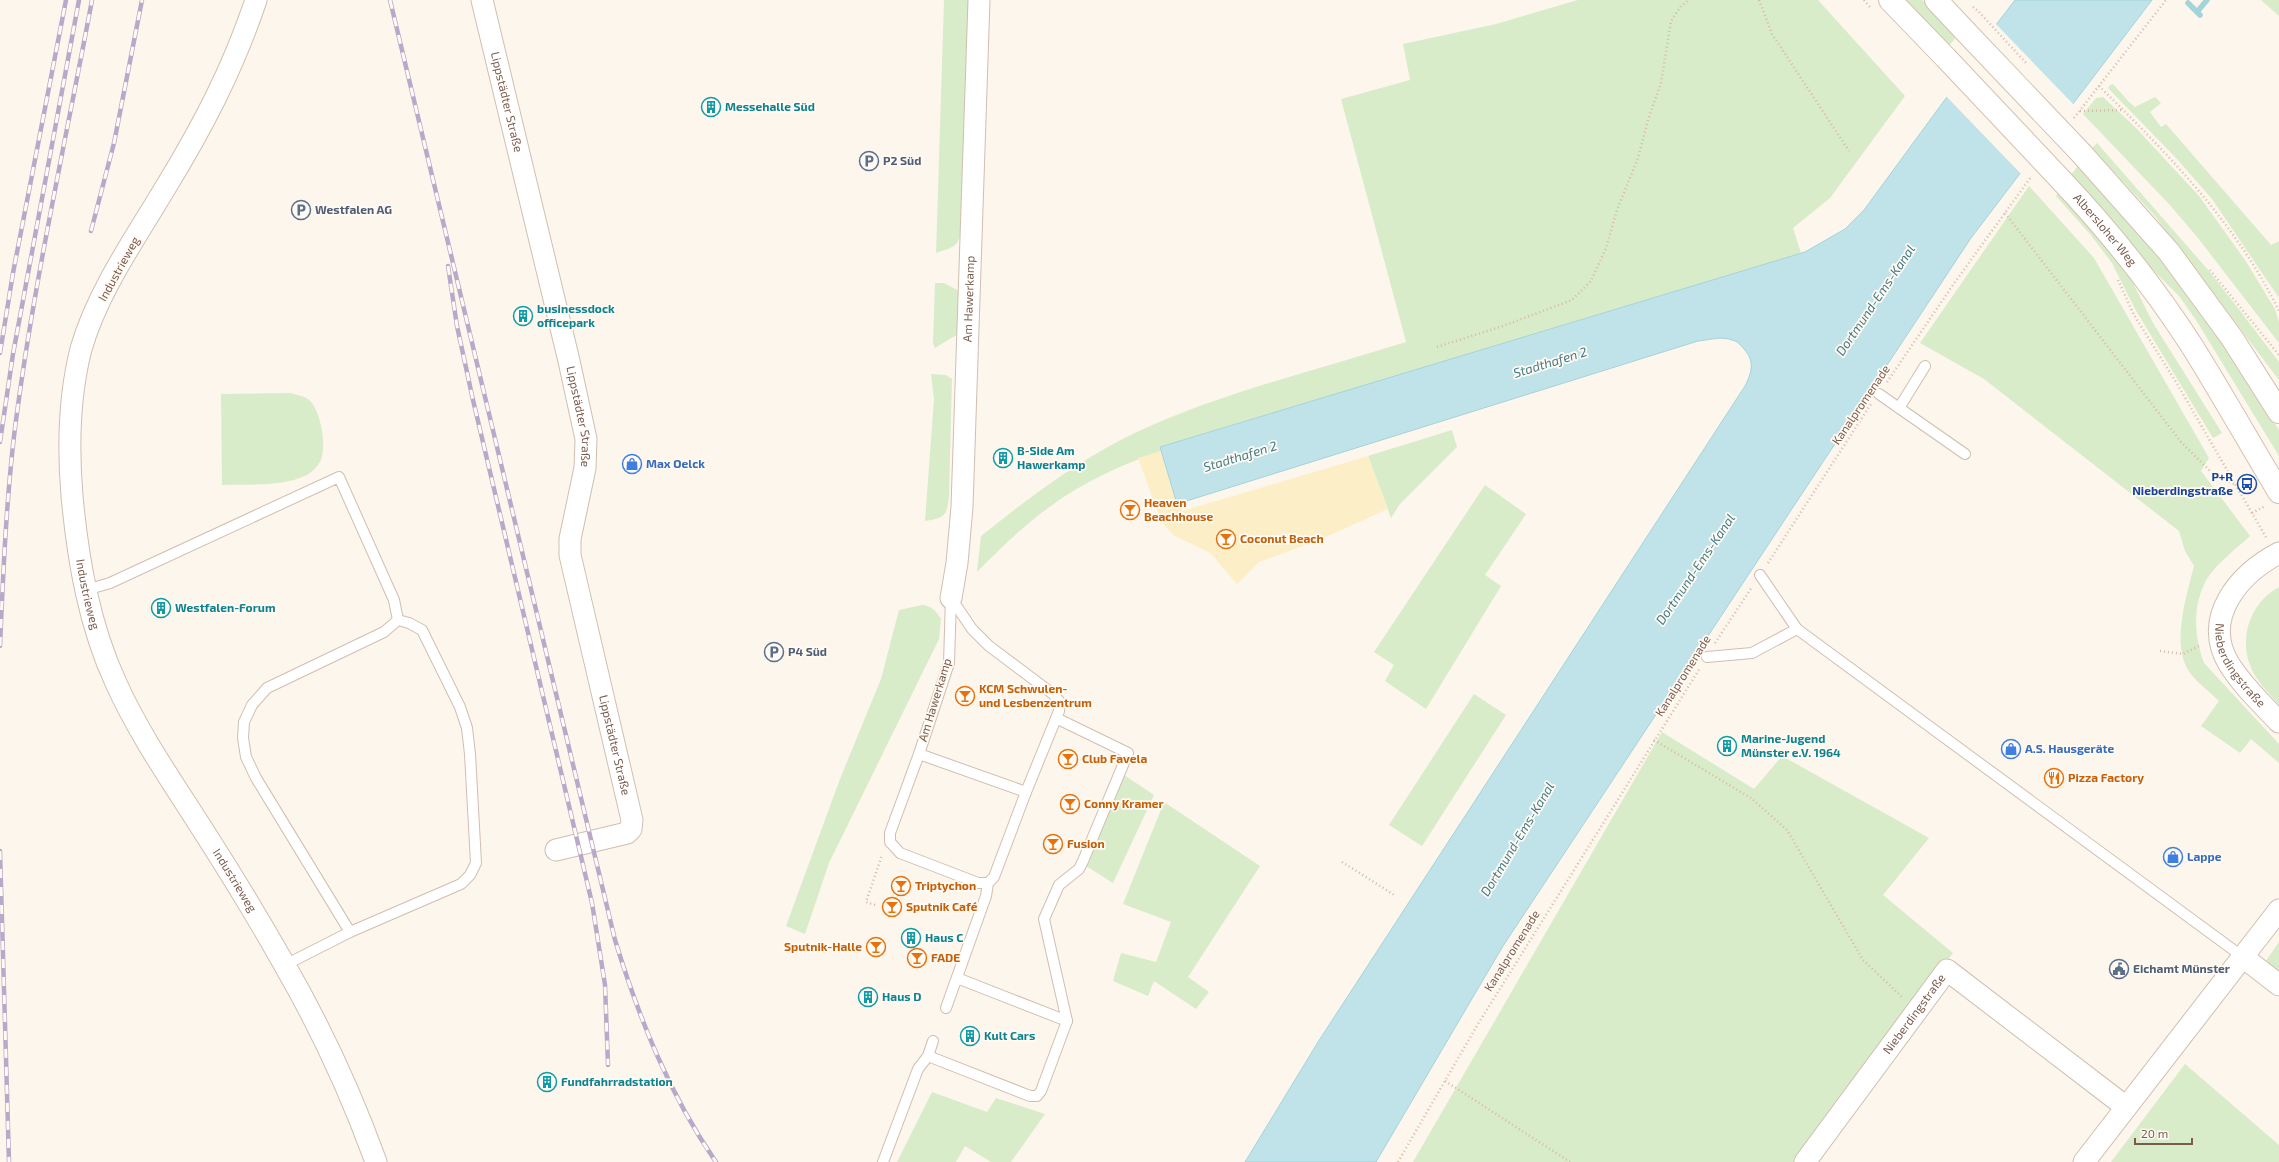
<svg xmlns="http://www.w3.org/2000/svg" width="2279" height="1162" viewBox="0 0 2279 1162" font-family="'Exo 2',sans-serif">
  <rect width="100%" height="100%" fill="#fdf6ec"/>
  <g fill="#d8ecc9">
    <path d="M944,0H969L961,232C958,248 950,248 936,253Z"/>
    <path d="M1578,0H1818L1905,96L1830,198L1793,228L1801,253L1160,447L1161,451C1080,479 1036,511 977,572L981,536C1030,497 1081,458 1139,431C1224,392 1317,370 1406,342L1341,99L1410,80L1403,44L1496,24Z"/>
    <polygon points="1903,0 1922,0 1957,36 1948,47"/>
    <polygon points="2261,0 2279,0 2279,16"/>
    <polygon points="2113,84 2129,102 2135,107 2155,97 2161,103 2150,112 2161,127 2166,124 2271,245 2279,241 2279,298 2212,199 2177,159 2108,88 2110,85"/>
    <polygon points="2103,97 2136,128 2199,196 2245,260 2275,309 2279,322 2279,343 2198,238 2169,204 2083,114 2096,98"/>
    <polygon points="2097,143 2209,271 2241,312 2279,362 2279,380 2154,215 2092,148"/>
    <polygon points="2079,164 2158,253 2247,378 2279,430 2279,456 2196,320 2179,296 2147,264 2071,175"/>
    <path d="M2029,186L2094,258L2209,458L2201,471L2250,536C2236,549 2217,563 2207,579C2192,605 2194,636 2204,663L2279,744V763L2251,739L2240,753L2201,726L2219,701C2209,691 2193,680 2187,668C2172,640 2187,594 2194,566L2185,551L2179,531L1984,379L1920,343Z"/>
    <polygon points="2060,190 2128,273 2153,323 2222,433 2213,438 2135,309 2112,263 2090,234 2056,196"/>
    <polygon points="935,283 944,283 959,291 958,334 935,348 933,343"/>
    <path d="M931,374L946,375L952,379L949,496C947,516 945,518 925,521L934,400Z"/>
    <path d="M291,393C296,395 304,396 308,399C320,408 326,442 322,456C321,463 313,472 307,475C282,487 250,484 222,485L221,394Z"/>
    <polygon points="1452,430 1457,447 1400,504 1391,518 1368,456"/>
    <polygon points="1485,485 1526,514 1485,575 1501,586 1426,709 1385,681 1394,665 1374,652"/>
    <path d="M2279,587V705C2269,693 2255,680 2250,665C2239,636 2251,602 2279,587Z"/>
    <path d="M922,605C932,606 936,611 941,619L939,639L829,863L805,934L786,926L840,779L881,679L899,610Z"/>
    <polygon points="1474,694 1506,715 1422,846 1389,825"/>
    <polygon points="1662,732 1754,789 1782,756 1929,838 1883,895 1953,953 1798,1162 1413,1162"/>
    <polygon points="1124,775 1154,795 1113,883 1086,866"/>
    <polygon points="1164,802 1260,866 1188,977 1209,992 1196,1009 1154,981 1148,996 1113,981 1121,953 1156,962 1171,922 1123,904"/>
    <polygon points="2279,942 2279,976 2263,965"/>
    <polygon points="2185,1064 2279,1145 2279,1162 2111,1162"/>
    <polygon points="932,1092 987,1112 996,1098 1045,1114 1011,1162 991,1162 965,1146 956,1162 897,1162"/>
  </g>
  <polygon fill="#fcefc7" points="1161,451 1177,504 1182,511 1368,456 1388,509 1317,541 1259,562 1237,584 1210,553 1173,535 1161,521 1138,458"/>
  <path fill="#bfe3e8" stroke="#a5d3da" d="M2015,0H2152L1971,238L1503,946L1376,1162H1245L1318,1042L1745,386C1752,372 1755,361 1744,349C1741,346 1738,341 1732,340C1722,336 1709,340 1698,341L1177,504L1160,447L1805,252L1845,229L1864,210L1974,60L1995,26Z"/>
  <polygon fill="#fdf6ec" points="1995,23 2074,105 2022,175 1945,95 1972,58 1980,42"/>
  <g fill="none" stroke-linecap="round" stroke-linejoin="round">
    <g stroke="#a5d3da" stroke-width="5.5">
      <polyline points="2188,3 2200,15"/>
      <polyline points="2197,12 2207,0"/>
    </g>
    <g stroke="#d1beb0" stroke-width="12">
      <g id="lane">
        <polyline points="1879,394 1965,454"/>
        <polyline points="1899,408 1925,366"/>
        <polyline points="1760,575 1797,629 2243,957"/>
        <polyline points="86,590 110,583 339,477 394,600 398,620 384,632 267,688 252,705 244,722 243,738 246,757 256,778 350,932 461,884 470,875 476,863 470,754 467,728 460,707 422,630 409,623 398,620"/>
        <polyline points="951,598 949,663 919,754 890,833 890,842 900,853 978,883 988,883"/>
        <polyline points="1707,657 1752,653 1797,629"/>
        <polyline points="919,754 1026,792"/>
        <polyline points="285,965 350,932"/>
        <polyline points="957,978 1067,1021"/>
        <polyline points="946,1008 986,896 988,883 994,877 1026,792 1059,711 1060,702 1053,694 989,646 972,629 951,598"/>
        <polyline points="928,1056 1030,1096 1037,1096 1041,1091 1067,1021 1044,919 1059,885 1079,869 1083,861 1128,753 1056,718"/>
        <polyline points="883,1162 918,1069 928,1056 933,1041"/>
      </g>
    </g>
    <g stroke="#d1beb0" stroke-width="23">
      <g id="street">
        <path id="s1" d="M256,0C233,69 202,128 164,190C134,240 97,293 81,349C69,396 68,448 72,496C78,560 89,625 116,683C139,734 171,780 201,827C230,872 258,918 284,964C321,1028 351,1093 376,1162"/>
        <path id="s2" d="M482,0L569,361L586,439L585,468L570,539V555L632,820L631,829L627,833L556,850"/>
        <path id="s3" d="M2279,553C2239,574 2201,618 2229,664C2242,685 2262,704 2279,722"/>
        <path id="s4" d="M951,598L957,563L962,507L979,0"/>
        <polyline points="2243,957 2279,985"/>
        <path id="s5" d="M1805,1162L1947,970L2126,1107"/>
        <polyline points="2084,1162 2279,910"/>
      </g>
    </g>
    <g stroke="#d6c0b0" stroke-width="24">
      <g id="secondary">
        <polyline points="1890,0 1946,58"/>
        <polyline points="1936,0 1965,31"/>
        <polyline points="2082,154 2169,252 2232,338 2279,412"/>
        <path id="s6" d="M2062,181C2110,232 2154,287 2192,346C2222,394 2250,444 2279,492"/>
      </g>
    </g>
    <g stroke="#d9b8a5" stroke-width="2.5" stroke-dasharray="1 3" stroke-linecap="butt">
      <polyline points="1759,0 1772,34 1849,151"/>
      <polyline points="1864,0 1870,7"/>
      <polyline points="1973,7 1979,12"/>
      <path d="M2099,86C2167,153 2237,224 2279,311"/>
      <polyline points="2080,111 2123,110"/>
      <polyline points="2074,118 2166,0"/>
      <polyline points="2005,213 2181,442 2211,472 2234,484"/>
      <polyline points="2210,270 2279,355"/>
      <polyline points="2118,280 2134,315 2176,382 2267,539"/>
      <polyline points="1437,347 1503,326 1572,300 1591,281 1606,248 1617,210 1638,158 1648,120 1661,83 1671,21 1681,6 1689,0"/>
      <polyline points="1887,382 1955,282 2031,177"/>
      <polyline points="2252,513 2265,506"/>
      <polyline points="1768,563 1871,404"/>
      <polyline points="1715,643 1752,587"/>
      <polyline points="2160,651 2183,654 2201,645"/>
      <polyline points="1654,740 1751,798 1787,830 1863,960 1902,997"/>
      <polyline points="1342,862 1396,896"/>
      <polyline points="875,905 866,902 882,855"/>
      <polyline points="1445,1081 1570,1162"/>
      <polyline points="1398,1162 1478,1024 1700,668"/>
    </g>
    <use href="#lane" stroke="#fff" stroke-width="10"/>
    <use href="#street" stroke="#fff" stroke-width="21"/>
    <use href="#secondary" stroke="#fff" stroke-width="22"/>
    <g stroke="#b9a8c9" stroke-width="4.5">
      <g id="rail">
        <path d="M390,0L615,940C639,1018 669,1094 716,1162"/>
        <polyline points="91,231 114,143 142,0"/>
        <polyline points="448,266 457,326 473,400 592,903 605,985 608,1065"/>
        <polyline points="0,353 13,273 66,0"/>
        <polyline points="0,442 13,354 79,0"/>
        <path d="M0,646C3,576 6,506 14,436C32,290 65,145 92,0"/>
        <polyline points="0,851 9,1162"/>
      </g>
    </g>
    <use href="#rail" stroke="#fffaf3" stroke-width="3" stroke-dasharray="9" stroke-linecap="butt"/>
    <g stroke="#d6c0b0" stroke-width="24" stroke-linecap="butt">
      <g id="secondary-bridge">
        <polyline points="1965,31 2082,154"/>
        <polyline points="1946,58 2062,181"/>
      </g>
    </g>
    <polyline stroke="#d9b8a5" stroke-width="2.5" stroke-dasharray="1 3" stroke-linecap="butt" points="1979,12 2027,64"/>
    <use href="#secondary-bridge" stroke="#fff" stroke-width="22"/>
  </g>
  <defs>
    <g id="building-ring" transform="scale(1)"><circle r="9.5" fill="#fffaf3" stroke="#0f9aa8" stroke-width="1.5"/><path d="M-4-6H4V6H1V3H-1V6H-4ZM-2.5-4.3h1.7v1.8h-1.7ZM.8-4.3h1.7v1.8H.8ZM-2.5-1h1.7V.8h-1.7ZM.8-1h1.7V.8H.8Z" fill="#0f9aa8"/></g>
    <g id="parking-ring" transform="scale(1)"><circle r="9.5" fill="#fffaf3" stroke="#5c6f8a" stroke-width="1.5"/><path d="M-3.5-5.5H1a3.5 3.5 0 0 1 0 7H-1V5.5H-3.5ZM-1-3.4V-.6H.8a1.4 1.4 0 0 0 0-2.8Z" fill="#5c6f8a"/></g>
    <g id="shop-ring" transform="scale(1)"><circle r="9.5" fill="#fffaf3" stroke="#3f7fe0" stroke-width="1.5"/><path d="M-5-2.5h2.3a2.7 3.5 0 0 1 5.4 0H5L5.5 6h-11ZM-1.5-2.5h3a1.5 2.3 0 0 0-3 0Z" fill="#3f7fe0"/></g>
    <g id="bus-ring" transform="scale(1)"><circle r="9.5" fill="#fffaf3" stroke="#1a4fb4" stroke-width="1.5"/><path d="M-5-6H5V4H4V6H2V4H-2V6H-4V4H-5ZM-3.5-4V0h7V-4ZM-3.5 1.2v1.5H-2V1.2ZM2 1.2v1.5H3.5V1.2Z" fill="#1a4fb4"/></g>
    <g id="bar-ring" transform="scale(1)"><circle r="9.5" fill="#fffaf3" stroke="#e8710a" stroke-width="1.5"/><path d="M-6-5H6L.8 .8V4.5H3.5V6h-7V4.5H-.8V.8Z" fill="#e8710a"/></g>
    <g id="restaurant-ring" transform="scale(1)"><circle r="9.5" fill="#fffaf3" stroke="#e8710a" stroke-width="1.5"/><path d="M-5-6h1v4h1v-4h1v4h1v-4h1v5L-1.5 .5V6h-2V.5L-5-1ZM5-6V6H3V1.5H1.5Q1.5-4 5-6Z" fill="#e8710a"/></g>
    <g id="civic-ring" transform="scale(1)"><circle r="9.5" fill="#fffaf3" stroke="#5c6f8a" stroke-width="1.5"/><path d="M-.6-6.5H3V-4.5H.6V-3L4-1V1h2V6H-6V1h2V-1L-.6-3ZM-1.2 2.5V6h2.4V2.5Z" fill="#5c6f8a"/></g>
  </defs>
  <g fill-rule="evenodd">
    <use href="#building-ring" x="711" y="107"/>
    <use href="#parking-ring" x="869" y="161"/>
    <use href="#parking-ring" x="301" y="210"/>
    <use href="#building-ring" x="523" y="316"/>
    <use href="#building-ring" x="1003" y="458"/>
    <use href="#shop-ring" x="632" y="464"/>
    <use href="#bus-ring" x="2247" y="484"/>
    <use href="#bar-ring" x="1130" y="510"/>
    <use href="#bar-ring" x="1226" y="539"/>
    <use href="#building-ring" x="161" y="608"/>
    <use href="#parking-ring" x="774" y="652"/>
    <use href="#bar-ring" x="965" y="696"/>
    <use href="#building-ring" x="1727" y="746"/>
    <use href="#shop-ring" x="2011" y="749"/>
    <use href="#bar-ring" x="1068" y="759"/>
    <use href="#restaurant-ring" x="2054" y="778"/>
    <use href="#bar-ring" x="1070" y="804"/>
    <use href="#bar-ring" x="1053" y="844"/>
    <use href="#shop-ring" x="2173" y="857"/>
    <use href="#bar-ring" x="901" y="886"/>
    <use href="#bar-ring" x="892" y="907"/>
    <use href="#building-ring" x="911" y="938"/>
    <use href="#bar-ring" x="876" y="947"/>
    <use href="#bar-ring" x="917" y="958"/>
    <use href="#civic-ring" x="2119" y="969"/>
    <use href="#building-ring" x="868" y="997"/>
    <use href="#building-ring" x="970" y="1036"/>
    <use href="#building-ring" x="547" y="1082"/>
  </g>
  <g text-anchor="middle" stroke-width="3.5" stroke-linejoin="round" paint-order="stroke">
    <g font-size="12" fill="#7a5c4d" stroke="#fffaf3">
      <text dy="4" stroke="none"><textPath href="#s2" startOffset="105">Lippstädter Straße</textPath></text>
      <text dy="4" stroke="none"><textPath href="#s6" startOffset="65">Albersloher Weg</textPath></text>
      <text transform="translate(119 269) rotate(-61)" y="4">Industrieweg</text>
      <text dy="4" stroke="none"><textPath href="#s4" startOffset="300">Am Hawerkamp</textPath></text>
      <text transform="translate(1861 405) rotate(-56)" y="4">Kanalpromenade</text>
      <text dy="4" stroke="none"><textPath href="#s2" startOffset="428">Lippstädter Straße</textPath></text>
      <text dy="4" stroke="none"><textPath href="#s1" startOffset="639">Industrieweg</textPath></text>
      <text dy="4" stroke="none"><textPath href="#s3" startOffset="143">Nieberdingstraße</textPath></text>
      <text transform="translate(1683 676) rotate(-58)" y="4">Kanalpromenade</text>
      <text transform="translate(935 700) rotate(-73)" y="4">Am Hawerkamp</text>
      <text dy="4" stroke="none"><textPath href="#s2" startOffset="764">Lippstädter Straße</textPath></text>
      <text dy="4" stroke="none"><textPath href="#s1" startOffset="963">Industrieweg</textPath></text>
      <text transform="translate(1512 951) rotate(-58)" y="4">Kanalpromenade</text>
      <text dy="4" stroke="none"><textPath href="#s5" startOffset="184">Nieberdingstraße</textPath></text>
    </g>
    <g font-size="12" font-weight="bold" fill="#0d838f" stroke="#fffaf3" text-anchor="start">
      <text x="725" y="111">Messehalle Süd</text>
      <text x="537" y="313">businessdock<tspan x="537" dy="14">officepark</tspan></text>
      <text x="1017" y="455">B-Side Am<tspan x="1017" dy="14">Hawerkamp</tspan></text>
      <text x="175" y="612">Westfalen-Forum</text>
      <text x="1741" y="743">Marine-Jugend<tspan x="1741" dy="14">Münster e.V. 1964</tspan></text>
      <text x="925" y="942">Haus C</text>
      <text x="882" y="1001">Haus D</text>
      <text x="984" y="1040">Kult Cars</text>
      <text x="561" y="1086">Fundfahrradstation</text>
    </g>
    <g font-size="12" font-weight="bold" fill="#4e5e75" stroke="#fffaf3" text-anchor="start">
      <text x="883" y="165">P2 Süd</text>
      <text x="315" y="214">Westfalen AG</text>
      <text x="788" y="656">P4 Süd</text>
      <text x="2133" y="973">Eichamt Münster</text>
    </g>
    <g font-size="12" font-weight="bold" fill="#366cbe" stroke="#fffaf3" text-anchor="start">
      <text x="646" y="468">Max Oelck</text>
      <text x="2025" y="753">A.S. Hausgeräte</text>
      <text x="2187" y="861">Lappe</text>
    </g>
    <g font-size="12" font-weight="bold" fill="#164399" stroke="#fffaf3" text-anchor="end">
      <text x="2233" y="481">P+R<tspan x="2233" dy="14">Nieberdingstraße</tspan></text>
    </g>
    <g font-size="12" font-weight="bold" fill="#c56008" stroke="#fffaf3" text-anchor="start">
      <text x="1144" y="507">Heaven<tspan x="1144" dy="14">Beachhouse</tspan></text>
      <text x="1240" y="543">Coconut Beach</text>
      <text x="979" y="693">KCM Schwulen-<tspan x="979" dy="14">und Lesbenzentrum</tspan></text>
      <text x="1082" y="763">Club Favela</text>
      <text x="2068" y="782">Pizza Factory</text>
      <text x="1084" y="808">Conny Kramer</text>
      <text x="1067" y="848">Fusion</text>
      <text x="915" y="890">Triptychon</text>
      <text x="906" y="911">Sputnik Café</text>
      <text x="862" y="951" text-anchor="end">Sputnik-Halle</text>
      <text x="931" y="962">FADE</text>
    </g>
    <g font-size="13" font-style="italic" fill="#437c86" stroke="#fffaf3">
      <text transform="translate(1875 300) rotate(-56)" y="5">Dortmund-Ems-Kanal</text>
      <text transform="translate(1550 362) rotate(-17)" y="5">Stadthafen 2</text>
      <text transform="translate(1240 456) rotate(-17)" y="5">Stadthafen 2</text>
      <text transform="translate(1695 569) rotate(-56)" y="5">Dortmund-Ems-Kanal</text>
      <text transform="translate(1517 839) rotate(-59)" y="5">Dortmund-Ems-Kanal</text>
    </g>
  </g>
  <path d="M2135 1138v6h57v-6" fill="none" stroke="#7a5c4d" stroke-width="2"/>
  <text x="2141" y="1138" font-size="12" fill="#7a5c4d" stroke="#fffaf3" stroke-width="3" paint-order="stroke">20 m</text>
</svg>
